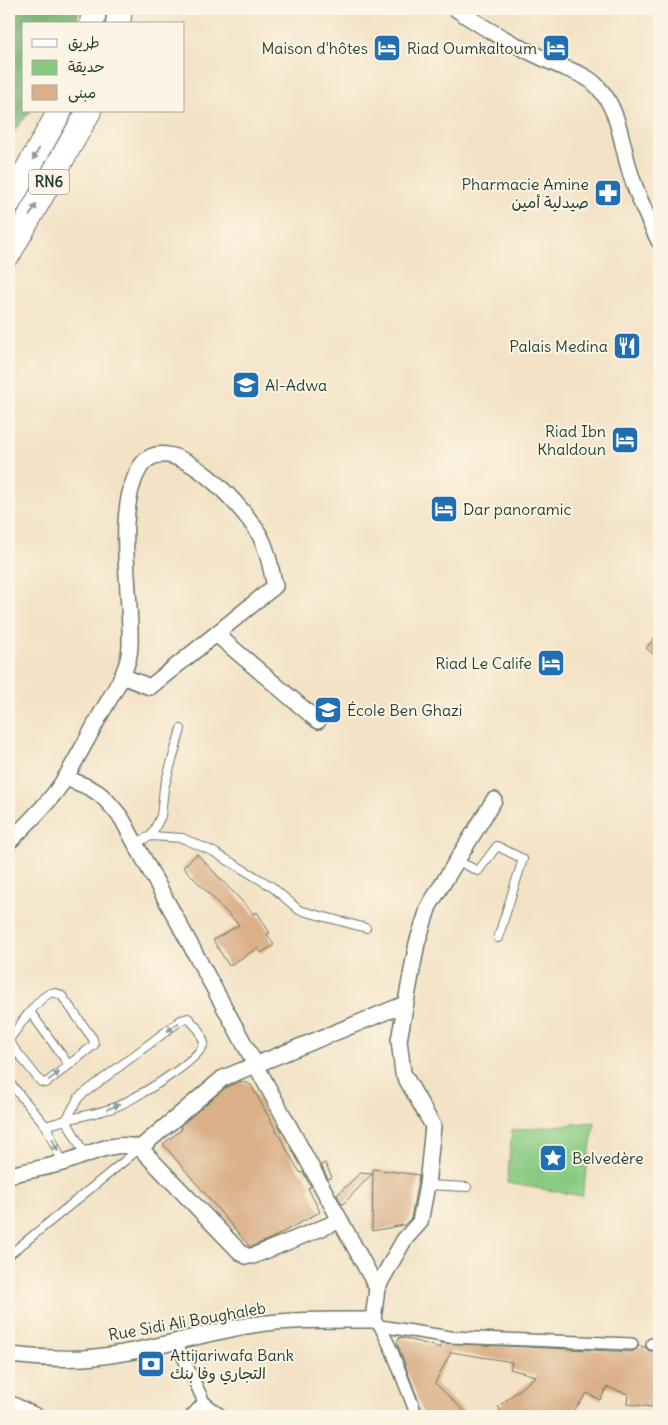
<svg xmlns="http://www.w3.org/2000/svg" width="668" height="1425" viewBox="0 0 668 1425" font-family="Delius,'Playpen Sans Arabic',sans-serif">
  <rect width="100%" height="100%" fill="#fcf5e5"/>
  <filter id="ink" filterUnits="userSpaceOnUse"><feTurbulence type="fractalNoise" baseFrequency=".02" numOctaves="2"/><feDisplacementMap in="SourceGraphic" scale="10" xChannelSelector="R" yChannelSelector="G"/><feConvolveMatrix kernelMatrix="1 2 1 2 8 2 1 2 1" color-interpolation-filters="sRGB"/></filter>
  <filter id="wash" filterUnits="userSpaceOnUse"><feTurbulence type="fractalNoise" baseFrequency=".0096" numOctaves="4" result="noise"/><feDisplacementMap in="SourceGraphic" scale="20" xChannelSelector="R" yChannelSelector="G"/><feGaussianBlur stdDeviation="1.12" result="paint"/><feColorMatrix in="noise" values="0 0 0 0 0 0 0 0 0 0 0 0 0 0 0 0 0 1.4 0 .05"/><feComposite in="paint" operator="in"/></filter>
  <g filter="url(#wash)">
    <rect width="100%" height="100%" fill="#f3e2c5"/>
    <polygon fill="#88ca82" stroke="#54845b" points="595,1122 582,1196 507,1183 512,1130"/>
    <polygon fill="#6eae70" stroke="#467652" points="9,9 79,9 76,24 24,24 24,111 31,111 9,137"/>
    <g id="blocks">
      <g fill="#dab089">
        <polygon points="659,633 659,659 646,648"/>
        <polygon points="197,854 254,914 257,912 270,933 267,934 274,945 261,953 258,948 229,966 213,940 239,925 183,867"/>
        <polygon points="241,1081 251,1085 297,1168 301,1173 303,1172 311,1187 308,1188 320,1212 272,1238 251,1247 249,1246 163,1144 182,1129 180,1126 225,1088"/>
        <polygon points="325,1163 332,1177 328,1179 321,1165"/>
        <polygon points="373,1169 419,1175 411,1218 404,1225 372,1231"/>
        <polygon points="360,1173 372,1174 342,1205 337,1195"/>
        <polygon points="400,1337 441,1348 441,1343 632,1352 639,1346 645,1347 649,1351 658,1351 659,1408 627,1404 628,1394 607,1387 600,1400 587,1393 570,1416 493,1416 501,1410 498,1407 536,1376 510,1369 512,1362 451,1352 435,1383 469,1416 424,1416 397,1343"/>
      </g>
    </g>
  </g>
  <g filter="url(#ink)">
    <use href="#blocks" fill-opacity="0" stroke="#697767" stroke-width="1"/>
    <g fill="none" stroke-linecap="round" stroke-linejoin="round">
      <g stroke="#697767" stroke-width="10">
        <g id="service">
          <polyline points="151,836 161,816 164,788 181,729"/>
          <polyline points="135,843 151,836 182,838 212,851 271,886 299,910 366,928"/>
          <polyline points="458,861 478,871 497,846 523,859 498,938"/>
          <polyline points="31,1013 69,1065"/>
          <path d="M9,1040C17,1029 39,996 51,993C55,992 59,994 62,996L93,1039L94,1045L46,1083L41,1082L9,1042"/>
          <polyline points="9,1082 46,1126 63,1163"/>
          <polyline points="66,1120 85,1155"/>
          <path d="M46,1126C67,1119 89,1115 110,1109C129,1103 200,1061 204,1043L200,1031L188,1018L181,1020L79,1097L66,1120"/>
          <polyline points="427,1185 467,1187"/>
          <polyline points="9,1255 139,1149"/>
        </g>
      </g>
      <g stroke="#697767" stroke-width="14">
        <g id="pedestrian">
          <polyline points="373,1320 380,1326 450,1337 632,1344"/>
          <polyline points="380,1326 392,1351 417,1416"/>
          <polyline points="176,1342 204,1402 222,1416"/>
          <polyline points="652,1344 658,1344"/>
          <polyline points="191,1416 204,1402"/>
        </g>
      </g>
      <g stroke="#697767" stroke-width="18">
        <g id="minor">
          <path d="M456,9C486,30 520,48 553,63C568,70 586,74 597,86C621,111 621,147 632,178C639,200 649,221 659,241"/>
          <polyline points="122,676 150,687 216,634 318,721"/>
          <path d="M9,842C29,822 51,801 66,777C79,755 91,732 103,710C114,691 130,668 130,645C132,593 114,514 139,469C167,419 251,513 263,542C269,555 271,571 275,586L216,634"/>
          <polyline points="140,1148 223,1078 405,1004"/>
          <path d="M9,1175C26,1171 44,1168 62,1163C87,1156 113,1139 140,1148L240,1252L246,1256H253L339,1221"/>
          <polyline points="377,1288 404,1240 420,1222 427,1185 433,1126 403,1073 399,1040 417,943 429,906 494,800"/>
          <path d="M9,1355C34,1358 59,1359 84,1358C141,1354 196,1334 252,1325C291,1319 332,1320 373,1320L377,1288L122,819C102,793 97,789 65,778"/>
          <polyline points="9,1403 36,1416"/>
        </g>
      </g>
      <g stroke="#697767" stroke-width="26">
        <g id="primary">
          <polyline points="92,24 94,9"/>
          <polyline points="118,24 120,9"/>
          <polyline points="9,202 60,111"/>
          <polyline points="9,253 89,111"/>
        </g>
      </g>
      <use href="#service" stroke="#fff" stroke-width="8"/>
      <use href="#pedestrian" stroke="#fff" stroke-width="11"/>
      <use href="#minor" stroke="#fff" stroke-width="15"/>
      <use href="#primary" stroke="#fff" stroke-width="24"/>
    </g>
    <defs><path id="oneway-solid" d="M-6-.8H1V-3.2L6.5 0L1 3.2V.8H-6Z" transform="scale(1.25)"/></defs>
    <g fill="#8f9e9a">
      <use href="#oneway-solid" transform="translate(36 154) rotate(119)"/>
      <use href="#oneway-solid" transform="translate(33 210) rotate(-60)"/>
      <use href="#oneway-solid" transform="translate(173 1027) rotate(143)"/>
      <use href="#oneway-solid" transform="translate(54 1076) rotate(-37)"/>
      <use href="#oneway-solid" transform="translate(113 1107) rotate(-22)"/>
      <use href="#oneway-solid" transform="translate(55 1145) rotate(66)"/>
    </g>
  </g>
  <defs>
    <g id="hotel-square" transform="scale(1.4375)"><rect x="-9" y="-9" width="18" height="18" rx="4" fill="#1f6fb2" stroke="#fcf5e5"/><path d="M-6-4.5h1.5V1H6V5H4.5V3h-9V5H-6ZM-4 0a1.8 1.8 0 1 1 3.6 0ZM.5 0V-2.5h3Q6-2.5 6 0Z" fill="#fff"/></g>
    <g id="pharmacy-square" transform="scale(1.4375)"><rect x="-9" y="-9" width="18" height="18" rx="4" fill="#1f6fb2" stroke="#fcf5e5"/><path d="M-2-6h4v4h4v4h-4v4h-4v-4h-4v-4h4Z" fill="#fff"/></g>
    <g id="restaurant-square" transform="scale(1.4375)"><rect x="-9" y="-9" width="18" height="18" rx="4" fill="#1f6fb2" stroke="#fcf5e5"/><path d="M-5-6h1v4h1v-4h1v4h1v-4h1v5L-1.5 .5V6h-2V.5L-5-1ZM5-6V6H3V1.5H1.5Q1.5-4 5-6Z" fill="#fff"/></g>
    <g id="school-square" transform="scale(1.4375)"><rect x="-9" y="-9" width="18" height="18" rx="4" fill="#1f6fb2" stroke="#fcf5e5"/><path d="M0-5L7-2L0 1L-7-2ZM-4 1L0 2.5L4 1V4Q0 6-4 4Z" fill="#fff"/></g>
    <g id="sight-square" transform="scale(1.4375)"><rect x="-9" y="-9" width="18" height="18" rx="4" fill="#1f6fb2" stroke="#fcf5e5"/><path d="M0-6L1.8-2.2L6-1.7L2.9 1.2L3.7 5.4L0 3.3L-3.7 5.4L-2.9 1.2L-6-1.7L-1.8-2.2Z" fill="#fff"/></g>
    <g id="bank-square" transform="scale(1.4375)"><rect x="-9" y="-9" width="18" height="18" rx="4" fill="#1f6fb2" stroke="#fcf5e5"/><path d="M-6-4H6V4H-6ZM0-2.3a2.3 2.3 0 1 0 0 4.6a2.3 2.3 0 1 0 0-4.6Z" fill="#fff"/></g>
  </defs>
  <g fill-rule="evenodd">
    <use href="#hotel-square" x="387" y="48"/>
    <use href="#hotel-square" x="556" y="48"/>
    <use href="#pharmacy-square" x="608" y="193"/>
    <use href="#restaurant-square" x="627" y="346"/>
    <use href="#school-square" x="246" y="385"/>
    <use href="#hotel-square" x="625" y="440"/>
    <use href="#hotel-square" x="444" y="509"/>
    <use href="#hotel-square" x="551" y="663"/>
    <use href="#school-square" x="328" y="710"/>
    <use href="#sight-square" x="553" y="1158"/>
    <use href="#bank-square" x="151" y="1364"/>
  </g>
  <g text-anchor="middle" stroke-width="4" stroke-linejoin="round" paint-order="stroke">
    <rect fill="#fcf5e5" stroke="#617469" stroke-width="1" x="29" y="169.5" width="40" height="25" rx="4"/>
    <g font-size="15" font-weight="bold" fill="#1f3d34">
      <text x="49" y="187">RN6</text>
    </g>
    <g font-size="16" fill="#1f3d34" stroke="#fcf5e5" text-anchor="end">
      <text x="368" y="54">Maison d'hôtes</text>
      <text x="537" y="54">Riad Oumkaltoum</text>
      <text x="589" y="190">Pharmacie Amine<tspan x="589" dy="18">صيدلية أمين</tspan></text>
      <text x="608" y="352">Palais Medina</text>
      <text x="265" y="391" text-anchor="start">Al-Adwa</text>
      <text x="606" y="437">Riad Ibn<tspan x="606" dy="18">Khaldoun</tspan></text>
      <text x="463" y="515" text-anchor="start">Dar panoramic</text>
      <text x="532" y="669">Riad Le Calife</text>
      <text x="347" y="716" text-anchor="start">École Ben Ghazi</text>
      <text x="572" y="1164" text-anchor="start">Belvedère</text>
      <text x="170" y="1361" text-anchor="start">Attijariwafa Bank<tspan x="170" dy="18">التجاري وفا بنك</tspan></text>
    </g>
    <g font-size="16" fill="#1f3d34" stroke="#fcf5e5">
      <text transform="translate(187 1321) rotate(-10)" y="6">Rue Sidi Ali Boughaleb</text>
    </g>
  </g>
  <rect width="668" height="1425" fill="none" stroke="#fcf5e5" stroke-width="30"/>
  <rect x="22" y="22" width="162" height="90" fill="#fcf5e5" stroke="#a4ab9e"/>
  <rect x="32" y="39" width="25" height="8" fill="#ffffff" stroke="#a4ab9e"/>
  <text x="68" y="48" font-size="15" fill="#1f3d34">طريق</text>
  <rect x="32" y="60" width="25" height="15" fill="#88ca82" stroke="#a4ab9e"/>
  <text x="68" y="72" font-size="15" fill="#1f3d34">حديقة</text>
  <rect x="32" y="85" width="25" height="15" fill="#dab089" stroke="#a4ab9e"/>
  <text x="68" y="98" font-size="15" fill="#1f3d34">مبنى</text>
</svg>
